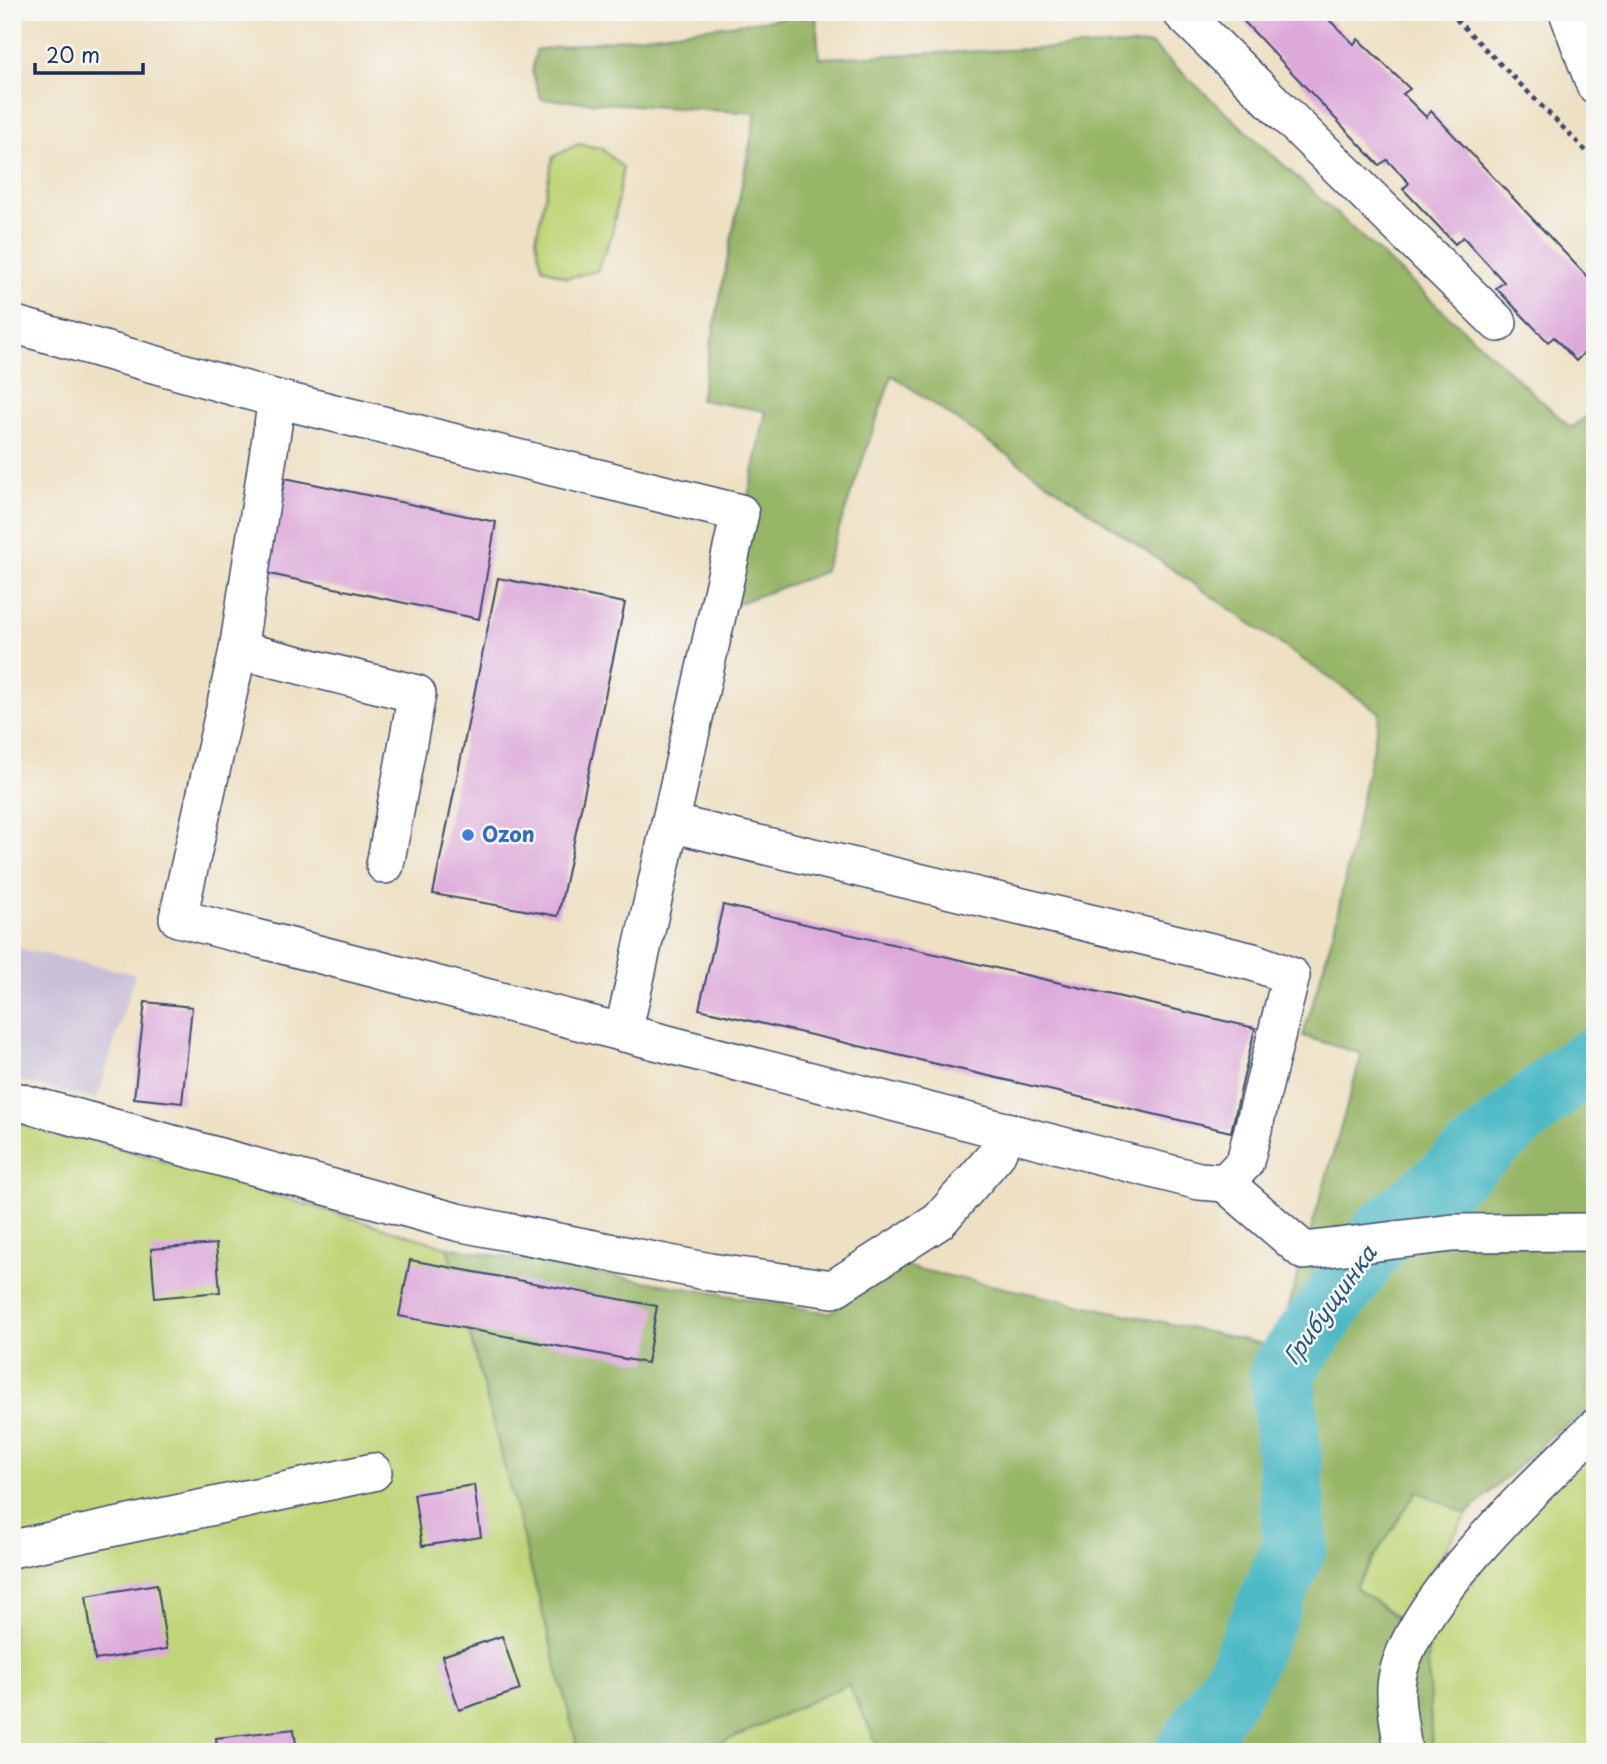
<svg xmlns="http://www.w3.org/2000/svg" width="1607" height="1764" viewBox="0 0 1607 1764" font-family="'Playpen Sans',sans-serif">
  <rect width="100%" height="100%" fill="#f6f6f2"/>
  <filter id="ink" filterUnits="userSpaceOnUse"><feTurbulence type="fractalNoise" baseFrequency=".0143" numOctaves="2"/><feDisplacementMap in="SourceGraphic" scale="14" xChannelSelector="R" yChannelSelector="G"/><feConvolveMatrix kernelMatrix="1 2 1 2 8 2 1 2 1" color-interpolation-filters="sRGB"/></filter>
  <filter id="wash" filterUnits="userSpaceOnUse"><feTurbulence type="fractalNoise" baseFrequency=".00686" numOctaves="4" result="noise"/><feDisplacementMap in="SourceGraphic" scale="28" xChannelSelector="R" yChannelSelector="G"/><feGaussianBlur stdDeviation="1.57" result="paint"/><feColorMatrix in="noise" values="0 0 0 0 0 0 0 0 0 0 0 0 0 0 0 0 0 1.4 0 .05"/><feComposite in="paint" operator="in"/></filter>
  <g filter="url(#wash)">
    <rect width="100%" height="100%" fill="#eee0c2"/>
    <polygon fill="#c9bfd7" points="12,947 135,974 97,1100 12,1079"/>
    <g fill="#c0d578" stroke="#6e826b" stroke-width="2">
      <polygon points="578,144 601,148 623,168 612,235 597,271 567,278 542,267 536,239 553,157"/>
      <polygon points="12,1122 92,1140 447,1247 579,1752 12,1752"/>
      <polygon points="1595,1451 1595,1752 1432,1752 1427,1640 1543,1491"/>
      <polygon points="1417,1490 1467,1514 1401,1620 1355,1587"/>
      <polygon points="848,1684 881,1752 702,1752"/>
    </g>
    <polygon fill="#98b668" stroke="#5a7263" stroke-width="2" points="816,14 819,58 1151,44 1571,428 1595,410 1595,1410 1557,1430 1467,1514 1417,1491 1355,1587 1427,1640 1432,1752 881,1752 848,1684 702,1752 579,1752 447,1247 829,1313 899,1265 1277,1347 1362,1054 1303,1036 1334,930 1380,713 892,375 824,572 725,608 766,411 700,400 756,113 541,99 532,72 536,50"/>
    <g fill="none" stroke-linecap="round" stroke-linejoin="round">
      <polyline stroke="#4dbac6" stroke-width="65" points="1187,1752 1237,1677 1296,1544 1282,1372 1381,1235 1564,1079 1595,1059"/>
    </g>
    <g id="blocks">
      <g fill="#dda9da">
        <polygon points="1235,12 1321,12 1354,44 1358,39 1410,89 1403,94 1426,117 1431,111 1595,285 1595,342 1576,361 1554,337 1548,342 1496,288 1504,282 1463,237 1455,244 1403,189 1409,183 1387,160 1379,165"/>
        <polygon points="285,478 496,522 479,619 265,573"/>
        <polygon points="498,578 625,603 558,916 433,894"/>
        <polygon points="723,905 1255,1028 1231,1132 699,1009"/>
        <polygon points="145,1002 192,1007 182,1103 134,1098"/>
        <polygon points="216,1244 220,1292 155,1298 151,1249"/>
        <polygon points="410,1260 657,1306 647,1363 399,1316"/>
        <polygon points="474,1485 481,1537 422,1546 414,1494"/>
        <polygon points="157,1584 167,1649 95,1660 86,1596"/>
        <polygon points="502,1636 520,1690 459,1710 442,1656"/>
        <polygon points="294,1729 297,1752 217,1752 216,1738"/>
      </g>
    </g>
  </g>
  <g filter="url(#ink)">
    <use href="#blocks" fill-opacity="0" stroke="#3b4a6d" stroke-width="2"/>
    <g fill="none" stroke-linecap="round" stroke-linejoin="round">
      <g stroke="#3b4a6d" stroke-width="40">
        <g id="minor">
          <polyline points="1181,12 1498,323"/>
          <polyline points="1568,12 1595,85"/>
          <polyline points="12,324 277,399 238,650 417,694 385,865"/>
          <polyline points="277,399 740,513 623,1033"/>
          <polyline points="238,650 178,918 1199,1181 1225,1183 1245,1162 1291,976 1253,962 670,823"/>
          <polyline points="12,1100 457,1222 710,1272 833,1289 939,1221 996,1155 1007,1131"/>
          <polyline points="1225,1183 1304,1251 1453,1233 1595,1232"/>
          <polyline points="12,1549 373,1472"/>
          <path d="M1403,1752C1401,1731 1395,1708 1396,1688C1399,1611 1540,1482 1595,1428"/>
        </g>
      </g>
      <polyline stroke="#3b4a6d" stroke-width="4.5" stroke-dasharray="5 5" stroke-linecap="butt" points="1449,12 1595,160"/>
      <use href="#minor" stroke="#fff" stroke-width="37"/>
    </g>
  </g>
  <circle fill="#3f7fe0" stroke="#f6f6f2" stroke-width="2.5" cx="468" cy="835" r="7"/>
  <g text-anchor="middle" stroke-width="5" stroke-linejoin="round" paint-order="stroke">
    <g font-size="21" font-weight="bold" fill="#366cbe" stroke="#f6f6f2" text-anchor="start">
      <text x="482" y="842">Ozon</text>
    </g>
    <g font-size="23" font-style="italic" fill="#2a597d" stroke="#f6f6f2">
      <text transform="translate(1330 1305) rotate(-54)" y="8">Грибущинка</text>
    </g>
  </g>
  <rect width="1607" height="1764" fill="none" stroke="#f6f6f2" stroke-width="42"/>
  <path d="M35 63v10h108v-10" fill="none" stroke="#1b2f5e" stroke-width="3.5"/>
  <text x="46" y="63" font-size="21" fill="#1b2f5e" stroke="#f6f6f2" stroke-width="5" paint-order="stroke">20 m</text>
</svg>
